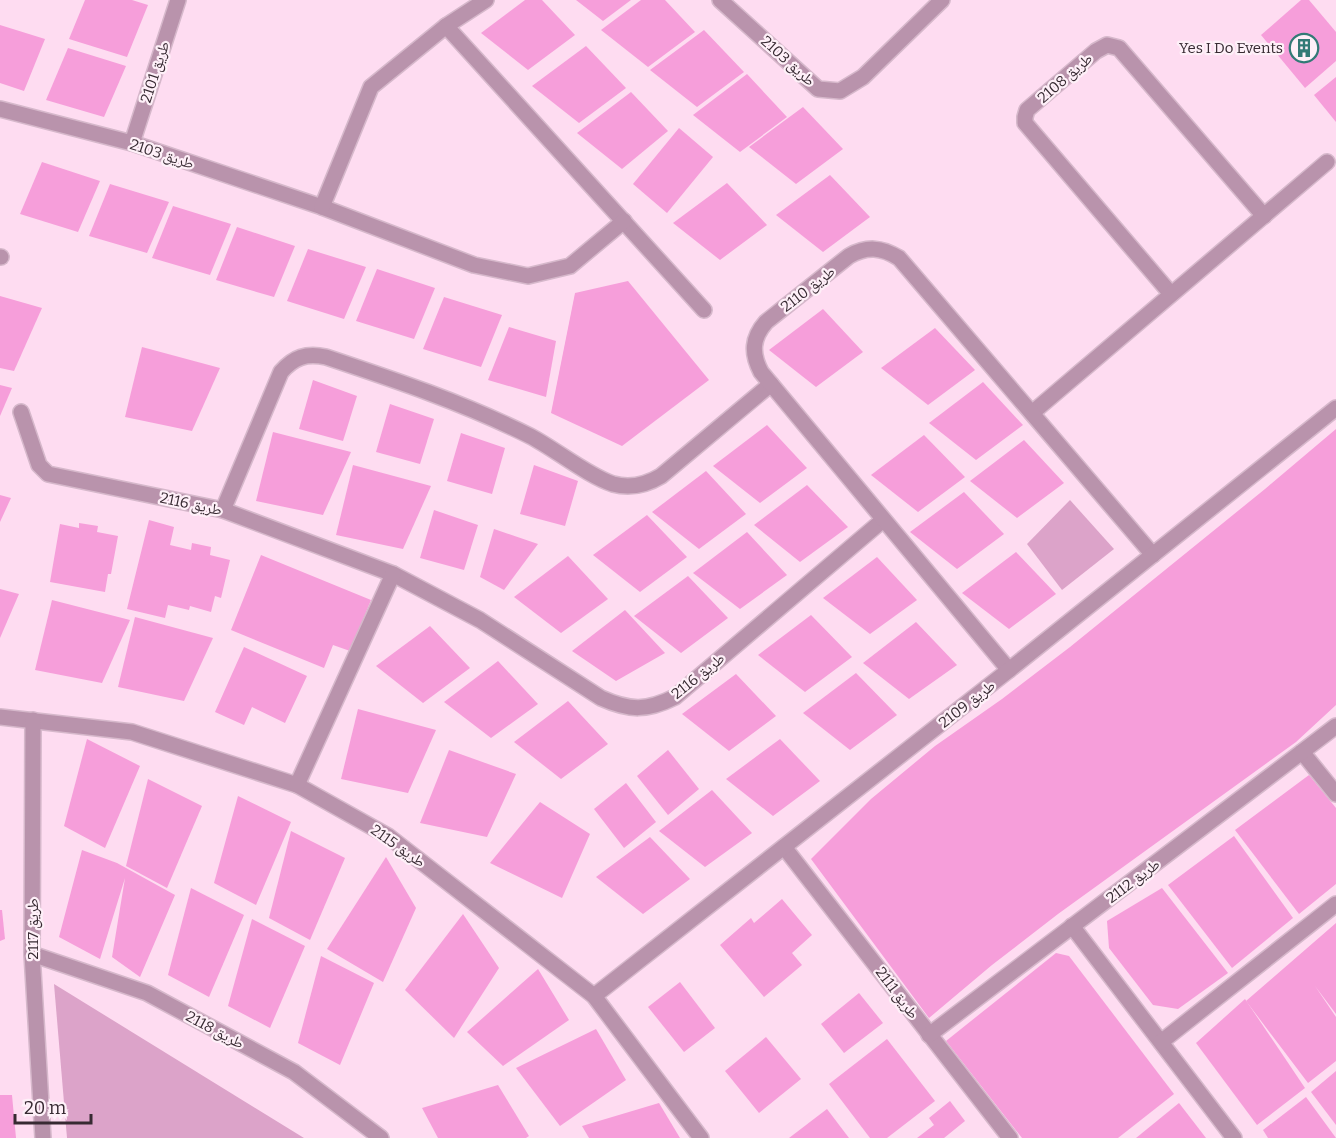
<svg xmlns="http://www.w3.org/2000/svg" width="1336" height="1138" viewBox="0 0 1336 1138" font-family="Bitter,'Noto Naskh Arabic',serif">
  <rect width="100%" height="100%" fill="#fedcf1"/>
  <g fill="#dca3c9">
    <polygon points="1070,500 1114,549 1062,590 1027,544"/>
    <polygon points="54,984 304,1138 67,1138"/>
  </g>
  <g fill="#f69eda">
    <polygon points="85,0 132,0 148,5 127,57 69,39"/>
    <polygon points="525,0 542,0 575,35 528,70 481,33"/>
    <polygon points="576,0 631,0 603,21"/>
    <polygon points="641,0 665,0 695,32 648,67 601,30"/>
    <polygon points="1301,0 1309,0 1336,32 1336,61 1305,88 1261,35"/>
    <polygon points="0,25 45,39 24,91 0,83"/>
    <polygon points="704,30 744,72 697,107 650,70"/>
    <polygon points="586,46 626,88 579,123 532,86"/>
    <polygon points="68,48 126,66 104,117 46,100"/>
    <polygon points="747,74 787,117 740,152 693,115"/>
    <polygon points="1336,77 1336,122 1314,95"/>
    <polygon points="631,92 668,131 622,169 577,133"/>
    <polygon points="803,107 843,149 796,184 749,147"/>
    <polygon points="679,128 713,157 667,213 633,184"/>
    <polygon points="42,162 100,181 78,232 20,214"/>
    <polygon points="830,175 870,217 823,252 776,215"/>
    <polygon points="727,183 767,225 720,260 673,223"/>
    <polygon points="110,184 169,202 147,253 89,236"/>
    <polygon points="173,206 231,224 210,275 152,258"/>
    <polygon points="237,227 295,246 274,297 216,280"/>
    <polygon points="308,249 366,267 344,319 287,301"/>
    <polygon points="377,269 435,288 414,339 356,321"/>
    <polygon points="628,281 709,380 622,446 551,413 575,293"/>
    <polygon points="0,296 42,308 14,371 0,368"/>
    <polygon points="444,297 502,315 481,367 423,349"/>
    <polygon points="823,309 863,352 816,387 769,350"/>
    <polygon points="509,327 556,341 546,397 488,380"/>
    <polygon points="935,328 975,370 928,405 881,368"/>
    <polygon points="142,347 220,368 192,431 125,417"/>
    <polygon points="313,380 357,396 343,441 299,429"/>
    <polygon points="983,382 1023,425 976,460 929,423"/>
    <polygon points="0,385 12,388 0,416"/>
    <polygon points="390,404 434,419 420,464 376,452"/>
    <polygon points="767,425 807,468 760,503 713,466"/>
    <polygon points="1336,429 1336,705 1296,742 1058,914 992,965 929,1018 811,859 871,799 935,746 1002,699 1070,647 1265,489"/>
    <polygon points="273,432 351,452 323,515 256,501"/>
    <polygon points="461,433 505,448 492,494 447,481"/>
    <polygon points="924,435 965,477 918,512 871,475"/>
    <polygon points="1024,440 1064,483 1017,518 970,481"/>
    <polygon points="353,465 431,486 403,549 336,535"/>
    <polygon points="534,465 578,481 565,526 520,514"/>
    <polygon points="706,471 746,514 699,549 652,512"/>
    <polygon points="807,485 848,527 800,562 754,525"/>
    <polygon points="964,492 1004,534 957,569 910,532"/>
    <polygon points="0,495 11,498 0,522"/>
    <polygon points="434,510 478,525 464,570 420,558"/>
    <polygon points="647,515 687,557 640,592 593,555"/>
    <polygon points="149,520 174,527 170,545 191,550 192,543 211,547 210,555 230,560 221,598 215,596 211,612 190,606 189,610 168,605 165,618 127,609"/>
    <polygon points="79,523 98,526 97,532 118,536 111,574 108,574 105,592 50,582 60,524 79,528"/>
    <polygon points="494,529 538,544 504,590 480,577"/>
    <polygon points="747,532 787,575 740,609 693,573"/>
    <polygon points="1016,552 1056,594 1009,629 962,593"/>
    <polygon points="261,555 371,600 350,651 333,645 324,668 231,630"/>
    <polygon points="568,556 608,599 561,633 514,597"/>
    <polygon points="877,557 917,600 870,634 823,598"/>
    <polygon points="688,576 728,618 681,653 634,616"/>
    <polygon points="0,589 19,594 0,638"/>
    <polygon points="52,600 130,620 102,683 35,670"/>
    <polygon points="625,610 665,653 616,681 572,651"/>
    <polygon points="811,615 852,657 805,692 758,655"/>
    <polygon points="135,617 213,638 184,701 118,687"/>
    <polygon points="916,622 957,665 909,699 863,663"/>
    <polygon points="430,626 470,668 423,703 376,666"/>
    <polygon points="244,647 307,676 285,723 252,707 244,725 215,712"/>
    <polygon points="498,661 538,704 491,738 444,702"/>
    <polygon points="856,673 897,715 850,750 803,713"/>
    <polygon points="736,674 776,716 729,751 682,714"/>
    <polygon points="568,701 608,744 561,779 514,742"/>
    <polygon points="358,709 436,730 408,793 341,779"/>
    <polygon points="87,739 140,766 105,848 64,826"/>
    <polygon points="780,739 820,781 773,816 726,779"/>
    <polygon points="449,750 516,774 487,837 420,823"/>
    <polygon points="668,750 699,789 668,815 637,776"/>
    <polygon points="1309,775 1336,808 1336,884 1299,914 1235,830"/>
    <polygon points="148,779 202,806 167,888 126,866"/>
    <polygon points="626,783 656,822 624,848 594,809"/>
    <polygon points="712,790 752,833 705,867 659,831"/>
    <polygon points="238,796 291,822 256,905 214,883"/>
    <polygon points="540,802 590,834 562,898 490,863"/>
    <polygon points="291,831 345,858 310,940 269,918"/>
    <polygon points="1234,836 1293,918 1232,968 1168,885"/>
    <polygon points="650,837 690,879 643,914 596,877"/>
    <polygon points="82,850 117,863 175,895 140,977 112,957 125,878 100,959 59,937"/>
    <polygon points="386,857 416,908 383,982 327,949"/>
    <polygon points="191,888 244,915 209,997 168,975"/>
    <polygon points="1162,888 1228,973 1178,1009 1153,1005 1109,948 1107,921"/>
    <polygon points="782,899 812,935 792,953 802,965 764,997 720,945 751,918 754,923"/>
    <polygon points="0,910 2,910 5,939 0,941"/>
    <polygon points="463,914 499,968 454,1038 405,990"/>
    <polygon points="252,919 305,946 270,1028 228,1006"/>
    <polygon points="1336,923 1336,1014 1315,986 1336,1017 1336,1061 1308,1083 1246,1001"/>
    <polygon points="1056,953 1069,956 1174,1094 1118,1138 1022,1138 946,1041"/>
    <polygon points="321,956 374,983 340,1065 298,1043"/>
    <polygon points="538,969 569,1020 503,1066 467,1032"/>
    <polygon points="680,982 715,1028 684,1052 648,1007"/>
    <polygon points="859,993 883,1023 844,1053 821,1024"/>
    <polygon points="1245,999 1305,1088 1257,1125 1196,1043"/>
    <polygon points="596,1029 626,1080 560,1126 516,1068"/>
    <polygon points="766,1037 801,1079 759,1113 725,1071"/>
    <polygon points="887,1039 935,1101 887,1138 870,1138 829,1084"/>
    <polygon points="1336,1071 1336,1125 1311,1092"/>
    <polygon points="498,1085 529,1136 526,1138 438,1138 422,1108"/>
    <polygon points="0,1095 12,1095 16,1138 0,1138"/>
    <polygon points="1306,1097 1336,1138 1268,1138 1263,1130"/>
    <polygon points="950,1101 965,1121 944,1138 917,1138 934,1125 929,1118"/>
    <polygon points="659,1103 680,1138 589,1138 582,1126"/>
    <polygon points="1179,1103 1206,1138 1136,1138"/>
    <polygon points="827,1109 849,1138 789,1138"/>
  </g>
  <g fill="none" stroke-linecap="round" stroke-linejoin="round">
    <g stroke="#d6b8cb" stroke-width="18">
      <g id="minor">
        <polyline points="720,0 818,89 840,91 863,77 942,0"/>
        <polyline points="446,26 704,310"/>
        <polyline points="0,109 132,143 322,207 474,265 528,276 570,266 624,221"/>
        <polyline points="132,143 178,0"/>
        <polyline points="322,207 371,87 446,26 486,0"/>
        <polyline points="0,257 1,257"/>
        <polyline points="1171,294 1025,123 1025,117 1027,110 1096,51 1107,45 1119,48 1264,216"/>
        <path d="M21,412L39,465L48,474L223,510L393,574L480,620L601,698C630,711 647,711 675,697L883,520"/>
        <polyline points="1032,413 1327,162"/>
        <path d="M223,510L281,372C294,357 306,353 326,357C395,380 464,403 530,436C555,449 588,476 613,484C631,489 646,485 661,476L771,384"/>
        <path d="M1009,670L761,372C751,353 752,338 766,322L849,256C867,246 881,247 899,258L1153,555"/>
        <polyline points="0,717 132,732 297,785 388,836 594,996 701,1138"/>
        <polyline points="33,720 32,954 43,1138"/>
        <polyline points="1302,752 1336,794"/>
        <polyline points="297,785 393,574"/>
        <polyline points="784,847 1010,1138"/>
        <polyline points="1072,926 1234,1138"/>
        <polyline points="32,954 147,993 294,1072 381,1138"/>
        <polyline points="594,996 1009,670 1336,408"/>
        <polyline points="929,1035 1336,726"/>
        <polyline points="1161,1042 1336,904"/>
      </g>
    </g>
    <use href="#minor" stroke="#b993ac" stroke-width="15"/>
  </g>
  <defs>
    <g id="building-ring" transform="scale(1.5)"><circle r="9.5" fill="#fef0f8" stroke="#327a76" stroke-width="1.5"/><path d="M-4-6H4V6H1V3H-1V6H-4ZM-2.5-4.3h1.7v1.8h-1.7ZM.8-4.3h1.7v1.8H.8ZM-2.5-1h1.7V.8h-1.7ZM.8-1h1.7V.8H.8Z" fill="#327a76"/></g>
  </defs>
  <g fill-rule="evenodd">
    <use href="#building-ring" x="1304" y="48"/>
  </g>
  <g text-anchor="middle" stroke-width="4.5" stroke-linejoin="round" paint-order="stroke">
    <g font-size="15" fill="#372a32" stroke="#fef0f8" text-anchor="end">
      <text x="1283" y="53">Yes I Do Events</text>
    </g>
    <g font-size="15" fill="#372a32" stroke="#fef0f8">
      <text transform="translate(788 61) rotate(42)" y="5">طريق 2103</text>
      <text transform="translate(155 72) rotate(-72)" y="5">طريق 2101</text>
      <text transform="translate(1065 78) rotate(-41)" y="5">طريق 2108</text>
      <text transform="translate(162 154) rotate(18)" y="5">طريق 2103</text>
      <text transform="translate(808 289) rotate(-38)" y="5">طريق 2110</text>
      <text transform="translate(191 504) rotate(12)" y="5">طريق 2116</text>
      <text transform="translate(698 676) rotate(-39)" y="5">طريق 2116</text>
      <text transform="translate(967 704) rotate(-38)" y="5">طريق 2109</text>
      <text transform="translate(398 846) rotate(35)" y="5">طريق 2115</text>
      <text transform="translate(1133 881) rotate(-37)" y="5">طريق 2112</text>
      <text transform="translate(33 929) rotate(-90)" y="5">طريق 2117</text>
      <text transform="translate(897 993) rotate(53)" y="5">طريق 2111</text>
      <text transform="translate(215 1030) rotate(28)" y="5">طريق 2118</text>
    </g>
  </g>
  <path d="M15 1114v9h76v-9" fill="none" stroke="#372a32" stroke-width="3"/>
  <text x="24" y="1114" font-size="18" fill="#372a32" stroke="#fef0f8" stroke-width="4.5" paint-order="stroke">20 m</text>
</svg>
